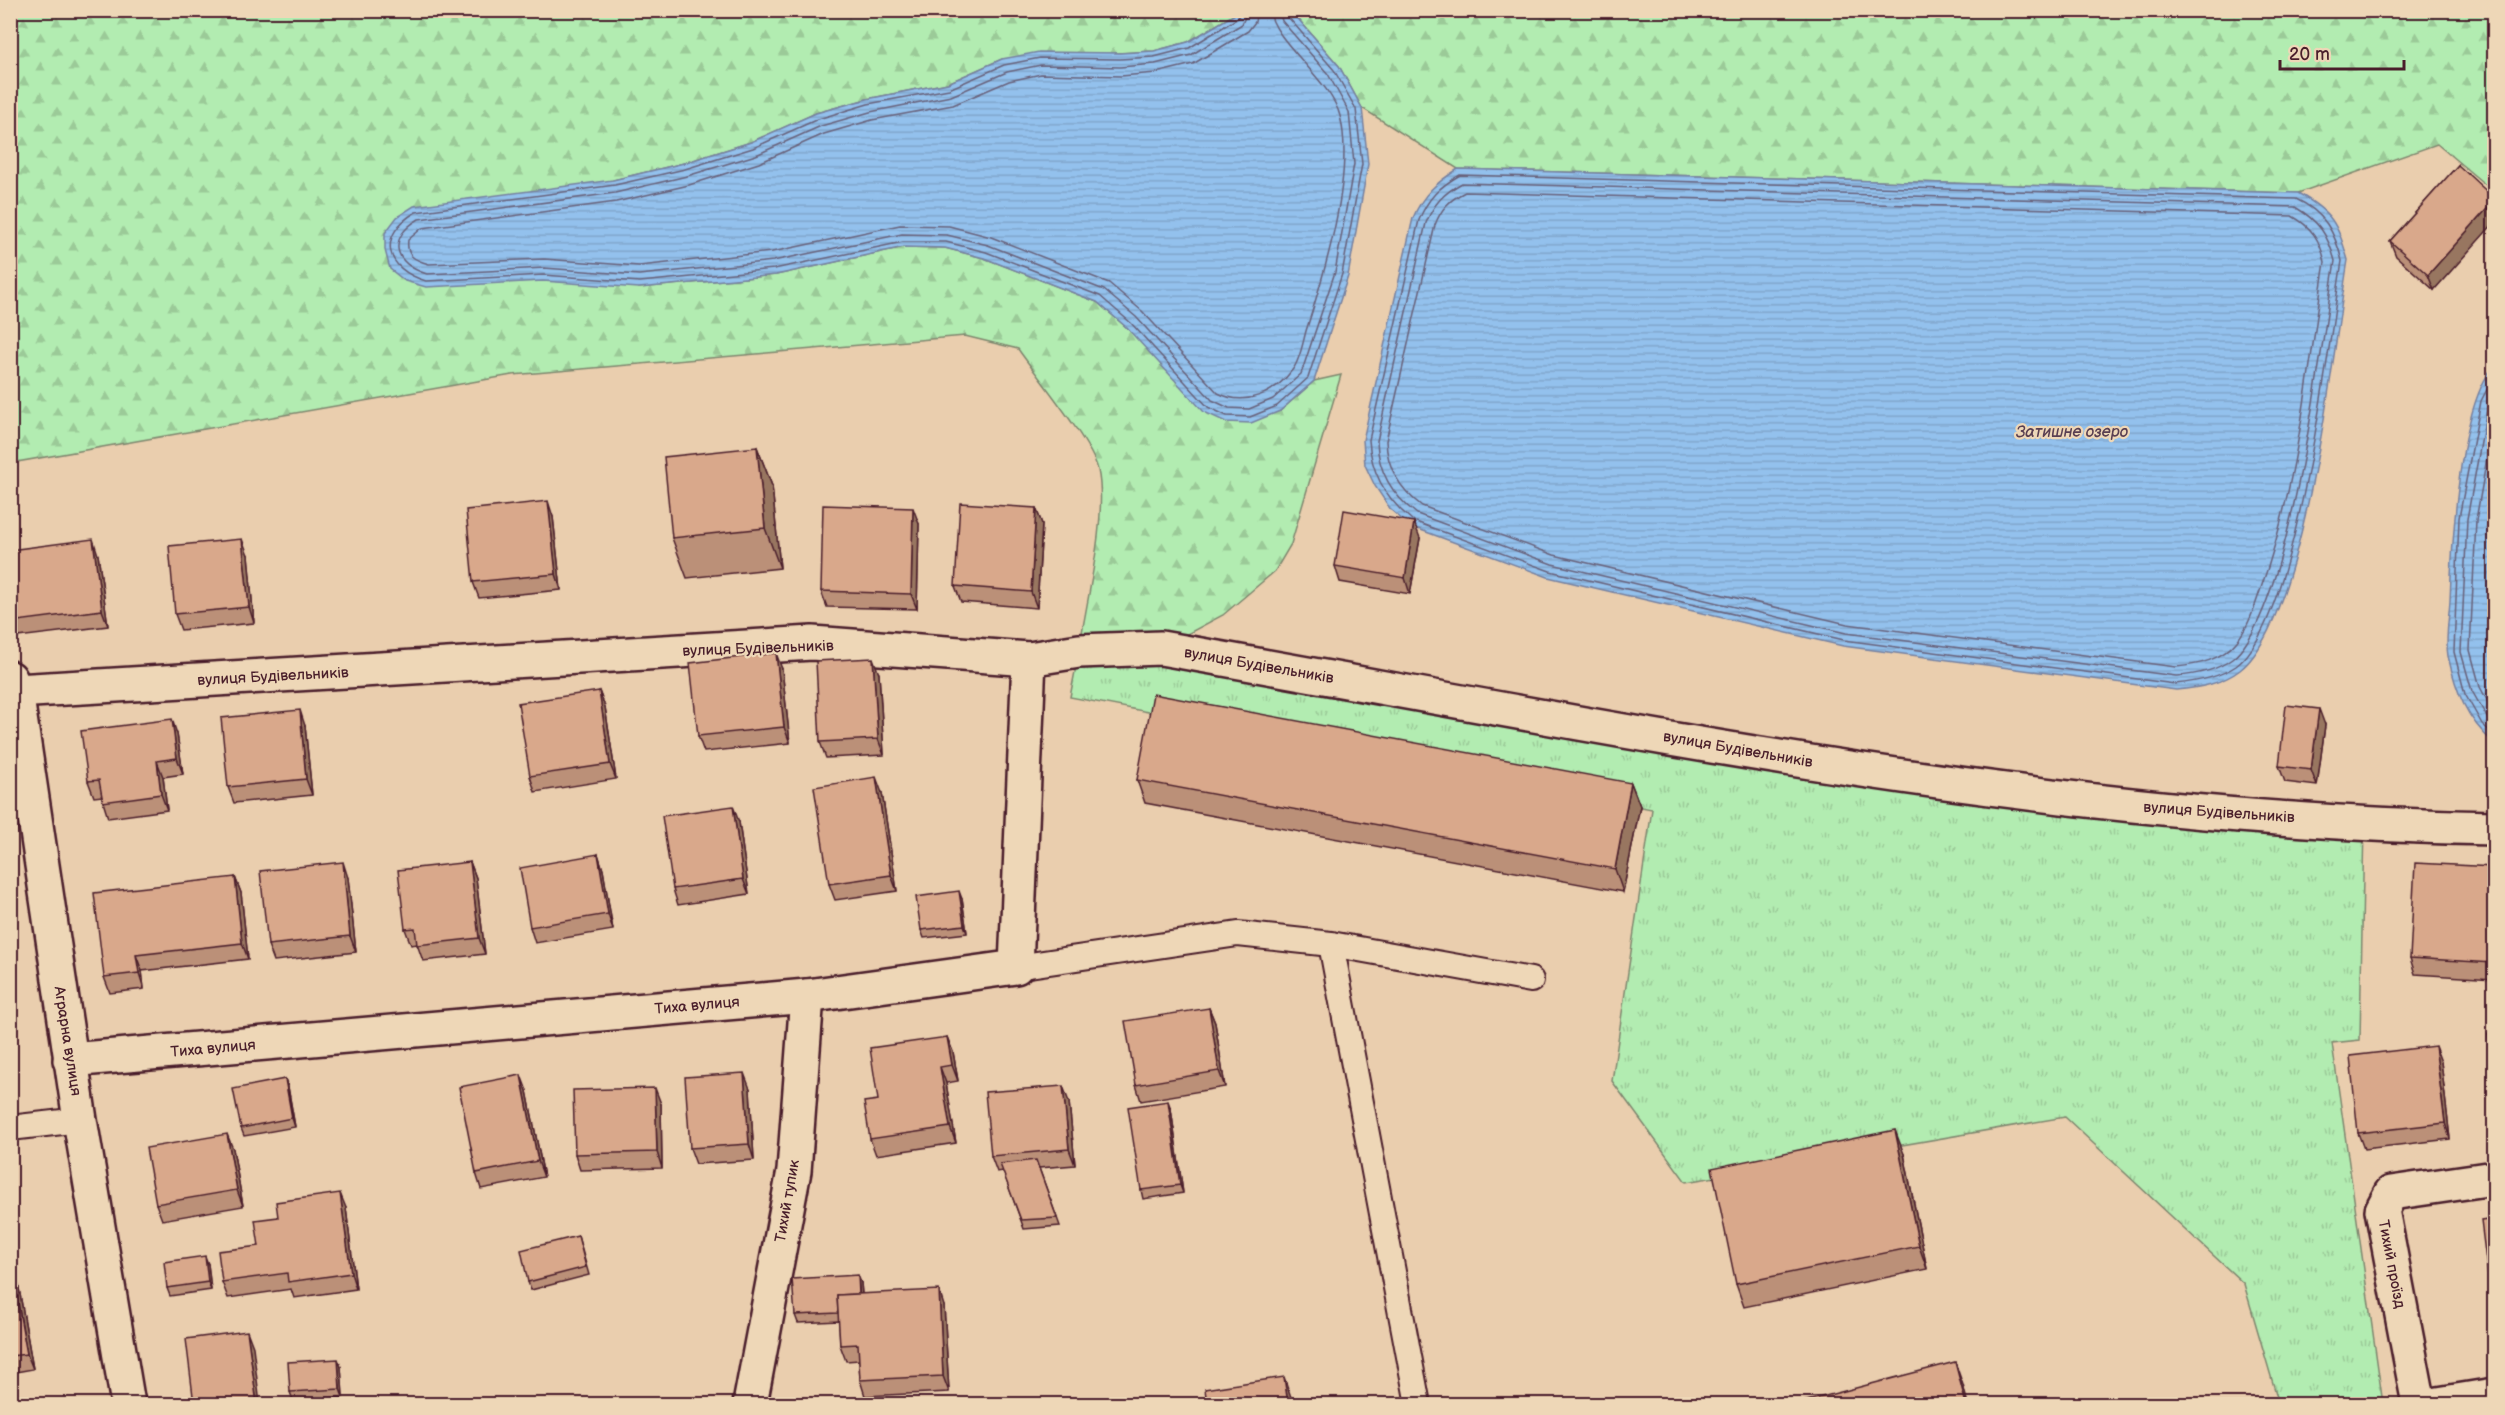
<svg xmlns="http://www.w3.org/2000/svg" width="2505" height="1415" viewBox="0 0 2505 1415" font-family="'Balsamiq Sans',sans-serif">
  <defs>
    <pattern id="grass-tufts" width="24" height="20" patternUnits="userSpaceOnUse" patternTransform="scale(1.5)"><rect width="24" height="20" fill="#b2ecb1"/><path d="M3 7l-1-3M5 7V3M7 7l1-3M15 17l-1-3M17 17v-4M19 17l1-3" fill="none" stroke="#9bca98"/></pattern>
    <pattern id="forest-firs" width="22" height="20" patternUnits="userSpaceOnUse" patternTransform="scale(1.5)"><rect width="22" height="20" fill="#b2ecb1"/><path d="M5 1l3.5 6h-7zM16 11l3.5 6h-7z" fill="#9bca98"/></pattern>
    <pattern id="water-rules" width="6" height="5" patternUnits="userSpaceOnUse" patternTransform="scale(1.5)"><rect width="6" height="5" fill="#93c1ed"/><path d="M0 2.5h6" fill="none" stroke="#80a5cb"/></pattern>
  </defs>
  <rect width="100%" height="100%" fill="#eaceae"/>
  <filter id="ink" filterUnits="userSpaceOnUse"><feTurbulence type="fractalNoise" baseFrequency=".0167" numOctaves="2"/><feDisplacementMap in="SourceGraphic" scale="12" xChannelSelector="R" yChannelSelector="G"/><feConvolveMatrix kernelMatrix="1 2 1 2 8 2 1 2 1" color-interpolation-filters="sRGB"/></filter>
  <g filter="url(#ink)">
    <polygon fill="url(#grass-tufts)" stroke="#7e866e" stroke-width="1.5" points="1079,651 1890,776 2364,822 2360,1040 2332,1043 2383,1404 2279,1404 2244,1284 2065,1117 1686,1182 1612,1081 1652,809 1070,697"/>
    <g fill="url(#forest-firs)" stroke="#7e866e" stroke-width="1.5">
      <path d="M11,11H1240L1188,42L1154,51L1002,59L948,83L867,99L816,113L751,142L684,163L613,180L639,288L776,275L904,247L945,248L984,258L1097,302L1126,327L1280,411L1314,381L1341,375L1291,544L1275,571L1223,615L1161,648L1079,651C1086,603 1108,515 1098,470C1092,443 1036,375 1018,349L965,336L512,375L11,463Z"/>
      <polygon points="1287,11 2494,11 2494,192 2437,144 2298,193 1458,169 1362,108 1339,66 1293,13"/>
    </g>
    <g fill="url(#water-rules)" stroke="#76809f" stroke-width="1.5">
      <polygon points="1287,10 1293,13 1339,66 1362,108 1368,164 1348,276 1314,381 1280,411 1251,423 1226,422 1204,412 1126,327 1097,302 984,258 945,248 904,247 776,275 639,288 543,281 426,287 405,281 390,269 385,250 385,233 397,217 414,206 613,180 684,163 751,142 816,113 867,99 948,83 1002,59 1039,52 1120,53 1154,51 1188,42 1240,11"/>
      <path d="M1458,169L2298,193C2333,213 2337,223 2348,260C2334,346 2305,620 2240,670C2222,684 2198,688 2176,690L1843,646L1548,577L1410,526L1391,510L1375,486L1365,465L1363,440L1413,218C1423,194 1436,183 1458,169Z"/>
      <path d="M2494,366V743C2466,719 2456,691 2448,656C2445,639 2449,618 2450,601C2452,545 2458,407 2494,366Z"/>
    </g>
    <g fill="none" stroke-linecap="round" stroke-linejoin="round">
      <g stroke="#676079" stroke-width="1.5">
        <path d="M1240,10L1238,18L1189,48L1154,57L1120,59L1040,58L1004,65L949,89L868,104L818,119L753,148L685,169L615,185L416,212C377,235 384,269 426,281L543,275L640,282L774,269L903,242H946L986,252L1100,296L1131,323L1208,407L1227,416L1250,417L1277,406L1308,378L1342,274L1362,164L1356,109L1334,70L1288,17L1287,10"/>
        <path d="M1248,10L1242,24L1191,55L1155,64L1120,67L1041,65L1007,72L951,96L870,112L821,126L756,155L687,176L615,193L419,219C387,238 393,264 427,274L544,268L639,275L773,261L902,234L947,235L988,245L1104,290L1136,317L1212,400L1229,408L1249,409L1273,399L1301,374L1335,272L1354,164L1349,112L1328,74L1282,21L1279,10"/>
        <path d="M1257,10L1255,22L1248,31L1193,64L1156,73L1121,76L1041,74L1009,81L953,105L872,120L824,134L759,163L689,185L616,202L422,228L408,240C406,256 414,260 429,264L544,259L639,266L772,252L900,225L949,226L991,237L1109,283L1142,311L1218,393C1245,407 1275,394 1293,369C1300,360 1303,342 1306,331C1324,275 1355,173 1340,116C1331,80 1271,39 1270,10"/>
        <path d="M1462,183L2295,207C2319,221 2328,235 2335,261C2322,340 2290,615 2232,659C2216,671 2195,675 2176,676L1846,633L1552,564L1417,514C1393,496 1378,471 1377,441L1426,223C1434,203 1444,193 1462,183Z"/>
        <path d="M1465,192L2292,216C2312,227 2320,240 2325,262C2308,370 2298,484 2261,588C2255,606 2249,626 2237,641C2222,660 2198,665 2176,667L1847,624L1554,555L1422,506C1401,490 1387,468 1386,441L1435,225C1441,209 1449,200 1465,192Z"/>
        <polyline points="2494,376 2481,401 2459,518 2454,652 2465,694 2482,724 2494,735"/>
        <polyline points="2494,392 2488,404 2467,519 2461,652 2472,691 2488,719 2494,725"/>
        <polyline points="2494,418 2476,520 2470,650 2480,687 2494,713"/>
        <path d="M1412,520C1386,499 1371,473 1369,440L1419,220C1428,198 1439,187 1460,175L2296,199C2324,212 2335,232 2342,261C2329,341 2297,623 2236,666C2218,678 2196,682 2175,684L1844,640L1550,571L1416,522"/>
      </g>
      <g stroke="#4a1f2b" stroke-width="28">
        <g id="lane">
          <polyline points="1331,944 1418,1404"/>
          <polyline points="1016,967 1238,934 1331,944 1531,980"/>
          <polyline points="10,1128 80,1120"/>
        </g>
      </g>
      <g stroke="#4a1f2b" stroke-width="38">
        <g id="street">
          <polyline points="10,678 16,691 80,1120 128,1404"/>
          <path d="M16,691L812,643L1029,659L1079,651L1161,648C1603,725 2045,821 2494,828"/>
          <polyline points="70,1060 807,996 1016,967 1029,659"/>
          <polyline points="750,1404 794,1171 807,996"/>
          <polyline points="2419,1404 2382,1210 2391,1193 2494,1178"/>
          <polyline points="2438,1404 2494,1395"/>
        </g>
      </g>
      <use href="#lane" stroke="#eed7b7" stroke-width="24"/>
      <use href="#street" stroke="#eed7b7" stroke-width="33"/>
    </g>
    <g fill="#bb9078" stroke="#4a1f2b" stroke-width="1.5">
      <polygon points="2458,165 2434,290 2396,256 2390,241"/>
      <polygon points="757,447 772,486 780,568 687,578 672,538"/>
      <polygon points="1036,508 1042,524 1037,608 961,602 955,586"/>
      <polygon points="553,517 561,590 479,598 473,582"/>
      <polygon points="919,524 917,609 827,607 821,591"/>
      <polygon points="1420,538 1410,594 1340,582 1335,566"/>
      <polygon points="10,550 98,555 108,626 10,638"/>
      <polygon points="248,555 254,623 181,630 175,614"/>
      <polygon points="782,669 790,743 704,752 698,736"/>
      <polygon points="879,674 884,755 826,758 820,742"/>
      <polygon points="599,691 605,707 616,779 535,792 530,776"/>
      <polygon points="2325,725 2317,786 2285,782 2279,766"/>
      <polygon points="305,726 312,795 234,803 228,787"/>
      <polygon points="177,734 183,774 163,777 167,810 108,818 103,802 102,796 94,797 88,781"/>
      <polygon points="1137,780 1631,783 1640,806 1623,892 1145,803"/>
      <polygon points="882,793 897,891 835,900 829,884"/>
      <polygon points="739,822 749,894 678,905 673,889"/>
      <polygon points="598,854 603,870 613,930 535,943 530,927"/>
      <polygon points="470,862 476,878 485,954 423,961 417,944 411,945 405,929"/>
      <polygon points="2494,867 2494,979 2415,974 2410,958"/>
      <polygon points="235,877 241,893 248,959 142,971 144,989 110,993 104,977"/>
      <polygon points="348,878 356,952 274,961 268,945"/>
      <polygon points="962,899 967,933 924,938 921,930"/>
      <polygon points="1209,1008 1215,1023 1225,1087 1141,1101 1136,1085"/>
      <polygon points="947,1037 953,1052 958,1081 946,1083 956,1143 876,1155 870,1139 878,1100"/>
      <polygon points="2441,1062 2450,1139 2364,1149 2358,1133"/>
      <polygon points="285,1079 288,1087 295,1127 244,1136 241,1128"/>
      <polygon points="750,1089 754,1160 696,1164 690,1148"/>
      <polygon points="527,1091 544,1177 481,1189 476,1173"/>
      <polygon points="1069,1102 1075,1165 1039,1168 1060,1226 1024,1229 1003,1171 997,1172 991,1156"/>
      <polygon points="661,1104 662,1168 580,1170 575,1154"/>
      <polygon points="1171,1109 1183,1193 1143,1199 1141,1190"/>
      <polygon points="233,1149 243,1206 162,1220 156,1204"/>
      <polygon points="1904,1154 1927,1269 1744,1307 1736,1284"/>
      <polygon points="346,1208 356,1289 294,1298 291,1289 228,1298 222,1282 259,1246"/>
      <polygon points="2494,1219 2494,1293 2488,1277"/>
      <polygon points="578,1236 589,1275 531,1290 528,1282"/>
      <polygon points="10,1262 17,1277 33,1369 10,1373"/>
      <polygon points="208,1264 211,1290 170,1296 167,1288"/>
      <polygon points="861,1283 862,1294 944,1306 949,1392 865,1396 860,1380 859,1360 846,1361 840,1345 839,1321 798,1323 795,1315"/>
      <polygon points="341,1367 343,1397 293,1400 290,1392"/>
    </g>
    <g fill="#987661" stroke="#4a1f2b" stroke-width="1.5">
      <polygon points="2494,201 2494,223 2434,290 2428,275"/>
      <polygon points="757,447 772,486 780,568 765,528"/>
      <polygon points="548,501 553,517 561,590 556,574"/>
      <polygon points="913,508 919,524 917,609 911,594"/>
      <polygon points="1036,508 1042,524 1037,608 1031,592"/>
      <polygon points="1414,522 1420,538 1410,594 1405,578"/>
      <polygon points="93,539 98,555 108,626 102,610"/>
      <polygon points="242,539 248,555 254,623 249,607"/>
      <polygon points="776,653 782,669 790,743 784,727"/>
      <polygon points="873,658 879,674 884,755 878,739"/>
      <polygon points="599,691 605,707 616,779 610,764"/>
      <polygon points="2319,709 2325,725 2317,786 2311,770"/>
      <polygon points="300,710 305,726 312,795 306,779"/>
      <polygon points="172,719 177,734 183,774 177,758"/>
      <polygon points="157,761 163,777 167,810 161,794"/>
      <polygon points="876,777 882,793 897,891 891,875"/>
      <polygon points="1631,783 1640,806 1623,892 1615,869"/>
      <polygon points="733,806 739,822 749,894 743,879"/>
      <polygon points="598,854 603,870 613,930 608,914"/>
      <polygon points="343,862 348,878 356,952 350,936"/>
      <polygon points="470,862 476,878 485,954 479,938"/>
      <polygon points="235,877 241,893 248,959 242,943"/>
      <polygon points="959,891 962,899 967,933 964,925"/>
      <polygon points="136,955 142,971 144,989 139,973"/>
      <polygon points="1209,1008 1215,1023 1225,1087 1219,1071"/>
      <polygon points="947,1037 953,1052 958,1081 952,1065"/>
      <polygon points="2435,1046 2441,1062 2450,1139 2445,1123"/>
      <polygon points="940,1067 946,1083 956,1143 950,1127"/>
      <polygon points="744,1073 750,1089 754,1160 749,1144"/>
      <polygon points="521,1075 527,1091 544,1177 538,1161"/>
      <polygon points="285,1079 288,1087 295,1127 292,1118"/>
      <polygon points="1063,1086 1069,1102 1075,1165 1069,1149"/>
      <polygon points="655,1088 661,1104 662,1168 657,1152"/>
      <polygon points="1168,1101 1171,1109 1183,1193 1180,1185"/>
      <polygon points="1895,1130 1904,1154 1927,1269 1919,1246"/>
      <polygon points="227,1134 233,1149 243,1206 237,1190"/>
      <polygon points="340,1193 346,1208 356,1289 351,1273"/>
      <polygon points="205,1256 208,1264 211,1290 208,1282"/>
      <polygon points="11,1262 17,1277 33,1369 27,1354"/>
      <polygon points="858,1275 861,1283 863,1310 860,1302"/>
      <polygon points="939,1290 944,1306 949,1392 943,1376"/>
      <polygon points="247,1331 253,1347 260,1404 257,1404"/>
      <polygon points="338,1359 341,1367 343,1397 340,1389"/>
      <polygon points="1955,1362 1963,1385 1968,1404 1966,1404"/>
      <polygon points="1284,1377 1292,1400 1293,1404 1288,1404"/>
    </g>
    <g fill="#d9a88b" stroke="#4a1f2b" stroke-width="1.5">
      <polygon points="2458,165 2494,198 2494,201 2428,275 2390,241"/>
      <polygon points="757,447 765,528 672,538 664,457"/>
      <polygon points="548,501 556,574 473,582 466,510"/>
      <polygon points="960,503 1036,508 1031,592 955,586"/>
      <polygon points="823,505 913,508 911,594 821,591"/>
      <polygon points="1344,510 1414,522 1405,578 1335,566"/>
      <polygon points="93,539 102,610 10,622 10,550"/>
      <polygon points="242,539 249,607 175,614 169,546"/>
      <polygon points="776,653 784,727 698,736 690,663"/>
      <polygon points="873,658 878,739 820,742 816,661"/>
      <polygon points="599,691 610,764 530,776 518,703"/>
      <polygon points="1153,694 1631,783 1615,869 1137,780"/>
      <polygon points="2286,705 2319,709 2311,770 2279,766"/>
      <polygon points="300,710 306,779 228,787 221,718"/>
      <polygon points="172,719 177,758 157,761 161,794 103,802 99,780 88,781 81,731"/>
      <polygon points="876,777 891,875 829,884 814,787"/>
      <polygon points="733,806 743,879 673,889 662,816"/>
      <polygon points="598,854 608,914 530,927 520,868"/>
      <polygon points="343,862 350,936 268,945 260,871"/>
      <polygon points="470,862 479,938 417,945 415,928 405,929 398,870"/>
      <polygon points="2415,863 2494,867 2494,963 2410,958"/>
      <polygon points="235,877 242,943 136,955 139,973 104,977 94,893"/>
      <polygon points="959,891 964,925 921,930 916,897"/>
      <polygon points="1209,1008 1219,1071 1136,1085 1125,1021"/>
      <polygon points="2494,1033 2494,1090 2488,1034"/>
      <polygon points="947,1037 952,1065 940,1067 950,1127 870,1139 864,1102 878,1100 870,1048"/>
      <polygon points="2435,1046 2445,1123 2358,1133 2350,1056"/>
      <polygon points="744,1073 749,1144 690,1148 685,1077"/>
      <polygon points="521,1075 538,1161 476,1173 459,1087"/>
      <polygon points="285,1079 292,1118 241,1128 233,1089"/>
      <polygon points="1063,1086 1069,1149 991,1156 985,1092"/>
      <polygon points="655,1088 657,1152 575,1154 573,1090"/>
      <polygon points="1168,1101 1180,1185 1141,1190 1128,1107"/>
      <polygon points="1895,1130 1919,1246 1736,1284 1712,1168"/>
      <polygon points="227,1134 237,1190 156,1204 146,1148"/>
      <polygon points="1036,1160 1057,1218 1021,1220 1000,1164"/>
      <polygon points="340,1193 351,1273 288,1282 287,1273 222,1282 218,1251 259,1246 255,1220 278,1217 276,1202"/>
      <polygon points="2494,1219 2494,1282 2488,1277 2481,1221"/>
      <polygon points="578,1236 586,1267 528,1282 521,1250"/>
      <polygon points="205,1256 208,1282 167,1288 164,1262"/>
      <polygon points="10,1262 27,1354 10,1356"/>
      <polygon points="858,1275 859,1294 837,1295 838,1313 795,1315 792,1279"/>
      <polygon points="939,1290 943,1376 860,1380 858,1344 840,1345 837,1295"/>
      <polygon points="247,1331 257,1404 194,1404 186,1339"/>
      <polygon points="338,1359 340,1389 290,1392 288,1362"/>
      <polygon points="1955,1362 1966,1404 1795,1404"/>
      <polygon points="1284,1377 1288,1404 1207,1404 1205,1389"/>
    </g>
  </g>
  <g text-anchor="middle" stroke-width="4.5" stroke-linejoin="round" paint-order="stroke">
    <g font-size="15" fill="#4a1f2b" stroke="#eed7b7">
      <text transform="translate(758 648) rotate(-2)" y="5">вулиця Будівельників</text>
      <text transform="translate(1259 665) rotate(10)" y="5">вулиця Будівельників</text>
      <text transform="translate(273 676) rotate(-3)" y="5">вулиця Будівельників</text>
      <text transform="translate(1738 749) rotate(10)" y="5">вулиця Будівельників</text>
      <text transform="translate(2219 812) rotate(4)" y="5">вулиця Будівельників</text>
      <text transform="translate(697 1005) rotate(-5)" y="5">Тиха вулиця</text>
      <text transform="translate(68 1041) rotate(81)" y="5">Аграрна вулиця</text>
      <text transform="translate(213 1048) rotate(-5)" y="5">Тиха вулиця</text>
      <text transform="translate(787 1201) rotate(-80)" y="5">Тихий тупик</text>
      <text transform="translate(2392 1264) rotate(79)" y="5">Тихий проїзд</text>
    </g>
    <g font-size="16" font-style="italic" fill="#593f52" stroke="#eed7b7">
      <text x="2072" y="437">Затишне озеро</text>
    </g>
  </g>
  <rect width="2505" height="1415" fill="none" stroke="#eed7b7" stroke-width="36"/>
  <rect x="18" y="18" width="2469" height="1379" fill="none" stroke="#4a1f2b" stroke-width="2" filter="url(#ink)"/>
  <path d="M2280 60v9h124v-9" fill="none" stroke="#4a1f2b" stroke-width="3"/>
  <text x="2289" y="60" font-size="18" fill="#4a1f2b" stroke="#eed7b7" stroke-width="4.5" paint-order="stroke">20 m</text>
</svg>
